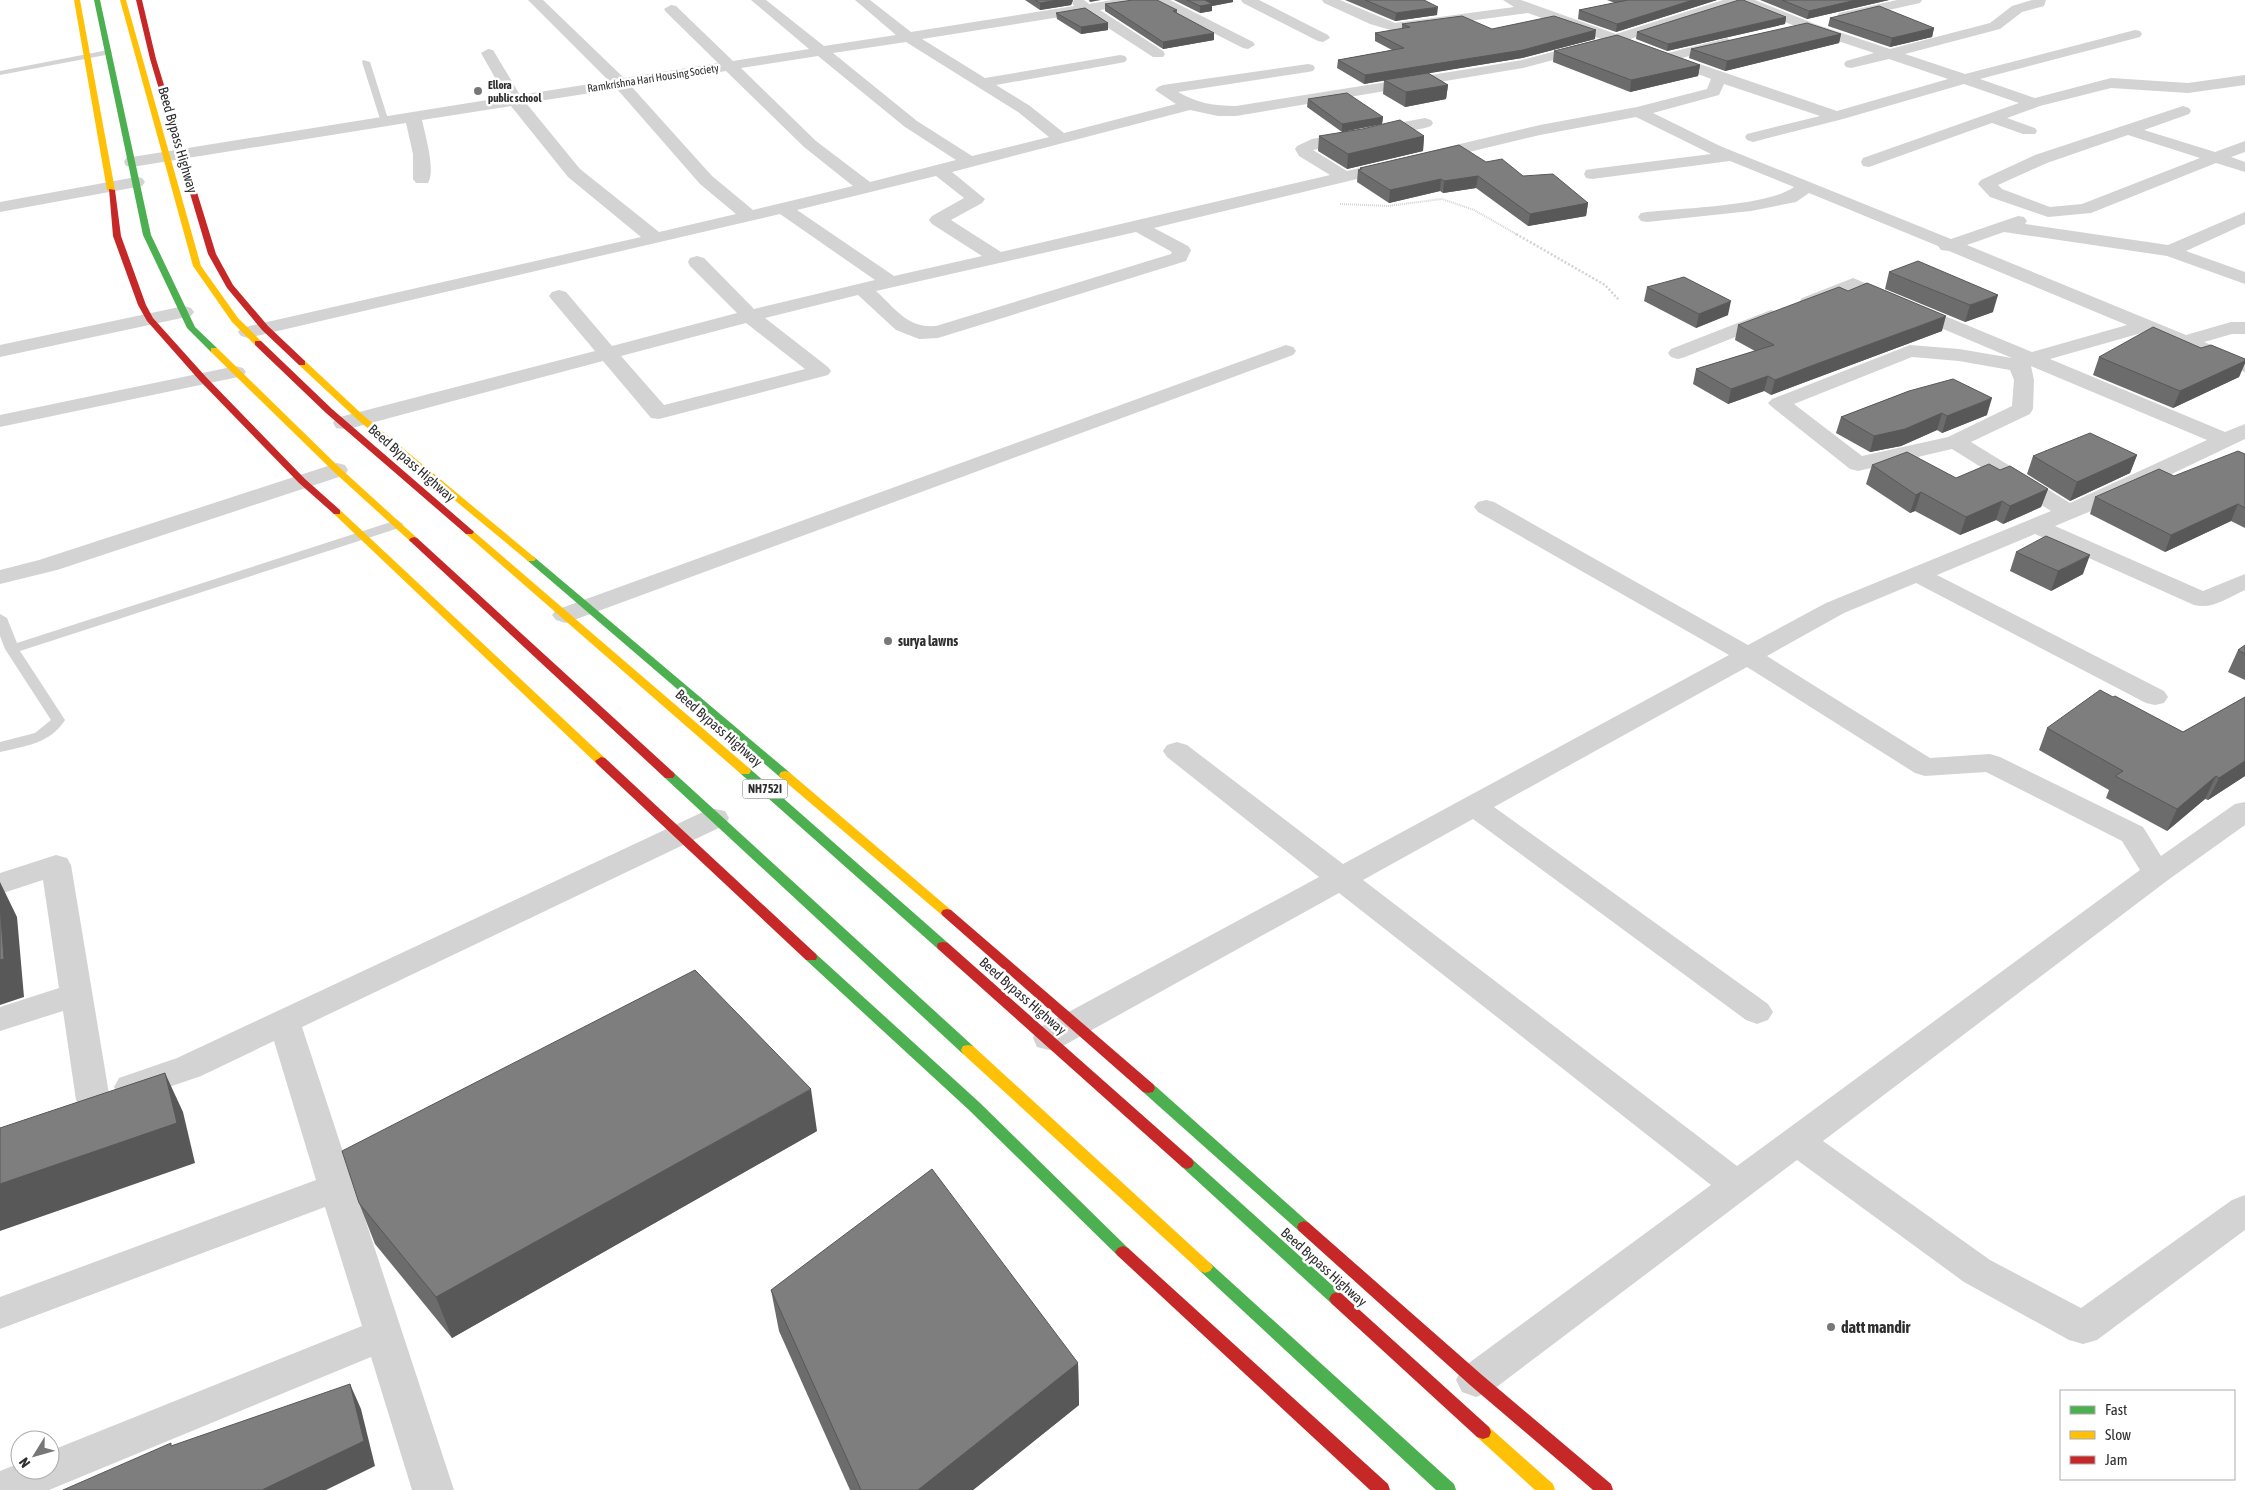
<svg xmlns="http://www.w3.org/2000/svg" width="2245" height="1490" viewBox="0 0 2245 1490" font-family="'Asap Condensed',sans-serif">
  <rect width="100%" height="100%" fill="#fff"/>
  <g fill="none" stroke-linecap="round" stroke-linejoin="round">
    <polyline stroke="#d3d3d3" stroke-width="2" stroke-dasharray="1 1" stroke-linecap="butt" points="1340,204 1388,206 1442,199 1474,210 1518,235"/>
    <polyline stroke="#d3d3d3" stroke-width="2.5" stroke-dasharray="2 2" stroke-linecap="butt" points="1516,234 1605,285 1619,300"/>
    <g fill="#d3d3d3" fill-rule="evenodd">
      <polygon points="108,50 112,52 111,54 0,75 0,71"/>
      <polygon points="363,60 370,62 389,122 388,124 381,122 362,62"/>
      <path d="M397,520L403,524L402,527L20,651L65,720C50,744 25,746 0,752V742L35,733L51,720L5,649L0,636V614L7,618L17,643Z"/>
    </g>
    <g fill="#d3d3d3" fill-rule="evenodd">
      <path d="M528,0H543L624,78L718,63L666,12L664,9L671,5L676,6L733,61L809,49L751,0H766L824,46L896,35L855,0H870L911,32L1074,6L1072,3L1074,0H1084L1089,4L1112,0H1145L1138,4L1100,10L1163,51L1165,54L1163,57H1153L1085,13L922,39L985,78L1120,55L1125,56L1127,59L1125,62L1120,63L996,85L1030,106L1064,133L1176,104L1155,90L1158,87L1163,85L1308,64L1313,65L1315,68L1313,71L1308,72L1178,92C1197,103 1214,106 1236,106L1481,67L1522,60L1601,39L1528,13L1394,31L1370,24L1324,3L1322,0H1340L1395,23L1514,7L1503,0H1521L1616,34L1723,0H1755L1815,24L1890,49L1990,23L2012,6L2032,0H2046L2044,6L2022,12L2000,29L1905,54L1965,74L2135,30L2140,31L2142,34L2140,37L1980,79L2035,98L2111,78L2188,83L2245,75V85L2188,93L2111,88L2040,106L2007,118L2035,128L2037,131L2035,134H2023L1992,123L1869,167L1863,166L1861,162L1863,158L2019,103L1964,84L1843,119L1753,142L1747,140L1745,137L1747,134L1820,116L1724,84L1719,95L1653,113L1720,146L1951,239L2018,216L2024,217L2027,221L2025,224L2168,245L2245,212V224L2186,251L2245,272V284L2167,256L2004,232L1967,245L2186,335L2231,322H2245V334H2232L2204,342L2245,359V372L2145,332L2050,359L2225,432L2245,424V439L2115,501L2055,526L2203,591L2245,574V590C2229,597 2212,610 2194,605L2035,534L1937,575L2164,691L2168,697L2164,703L2155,705L2146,703L1916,583L1844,613L1767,656L1930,758L1990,754L2000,757L2143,827L2161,856L2235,804L2245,802V825L2168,880L1823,1141L1990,1260L2081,1308L2232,1200L2245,1195V1230L2097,1340L2083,1344L2069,1340L1964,1282L1797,1160L1490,1392L1476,1397L1462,1392L1456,1380L1462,1368L1711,1185L1339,893L1061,1047L1049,1050L1037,1047L1033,1038L1037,1029L1319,877L1167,757L1163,751L1167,745L1177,742L1187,745L1343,864L1729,655L1478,512L1474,507L1478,502L1486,500L1494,502L1748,645L1826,603L2051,511L1952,449L1858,471L1850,469L1772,407L1768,403L1772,399L1910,345L1959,349L2012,358L1853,291L1809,308L1802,306L1799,302L1802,298L1853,278L2032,352L2127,325L1949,251L1941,250L1938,246L1809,193L1796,202L1751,211L1647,222L1641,221L1638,217L1641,213L1647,212C1682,208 1768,206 1794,187L1730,161L1592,179L1586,178L1584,174L1586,170L1592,169L1711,154L1636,117L1540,135L1154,228L1188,246L1191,250L1186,261L938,338L919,339L896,330L858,295L765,318L828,367L831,371L828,375L659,419L651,418L603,361L352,428L344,429L336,428L333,423L336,418L595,351L552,300L549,296L552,292L559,290L566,292L612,346L737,313L690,266L688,262L690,258L697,256L704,258L754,309L875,280L780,214L248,338L241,336L238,332L241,328L641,237L568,177L511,106L422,120C425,134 436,171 428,183H416L413,179V154L406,123L132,167L126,166L124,162L126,158L132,157L506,97L481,53L488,49L493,50L520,95L609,81ZM1740,4L1805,30L1874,53L1846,61L1844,64L1846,67L1851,68L1889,59L1948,79L1837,111L1682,58L1732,45L1734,42L1727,38L1668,53H1659L1657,56L1659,59L1711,79L1707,89L1637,107L1540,125L1347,171L1313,150L1425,128L1431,126L1433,123L1431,120L1425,118L1312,139L1297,146L1295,149L1299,156L1330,175L1001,252L951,220L982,203L985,199L952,172L1190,110L1218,116H1236L1523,68L1621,42ZM906,42L1018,112L1049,137L972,156L917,121L833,53ZM818,56L905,127L956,160L870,182L816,141L741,68ZM726,71L804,147L853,186L753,210L712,176L631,86ZM617,89L700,184L736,214L659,232L580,169L526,103ZM936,176L964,198L932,216L929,220L932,224L982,256L894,276L797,210ZM1136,232L1172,252L1171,254L936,326C907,328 897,310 876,291ZM746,323L805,369L664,405L621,356ZM1912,357L1959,361L2010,370L2014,380L2012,406L1948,437L1862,456L1794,404ZM2031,366L2207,440L2070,503L1971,442L2030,414L2033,409L2034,380ZM1747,667L1915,773L1925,776L1986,772L2122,841L2140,870L1737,1166L1363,880L1473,819L1746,1020L1757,1024L1768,1020L1773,1012L1768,1004L1494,807Z"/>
      <polygon points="1152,0 1170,0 1253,42 1255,45 1248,49 1243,48 1154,3"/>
      <polygon points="1241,0 1259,0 1328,35 1330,38 1323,42 1318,41 1243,3"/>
      <polygon points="1897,0 1922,0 1920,3 1844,20 1837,16 1839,13"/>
      <path d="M2183,106L2189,108L2191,111L2189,114L2144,130L2215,152L2245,141V152L2231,157L2245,162V172L2216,163L2091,213L2048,217L1990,197L1978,184L1981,180L2035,155ZM2128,135L2200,158L2082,204L2050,207L2002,189L1998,185L2047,163Z"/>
      <polygon points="136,177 142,178 145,182 142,186 0,212 0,202"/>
      <polygon points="184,306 191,308 194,312 191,316 0,357 0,345"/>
      <polygon points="1771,310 1778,312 1781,316 1778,320 1685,357 1678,359 1671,357 1668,353 1671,349"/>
      <polygon points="1286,345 1293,347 1296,351 1293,355 574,620 565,623 556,620 552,615 556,610"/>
      <polygon points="236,366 243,368 246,372 243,376 0,427 0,415"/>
      <polygon points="337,463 345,465 348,470 345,475 57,570 0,584 0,570 39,560"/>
      <polygon points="715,809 725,811 729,818 725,825 302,1027 454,1490 412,1490 371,1357 49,1490 0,1490 0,1471 20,1463 20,1470 50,1470 50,1451 362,1326 325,1207 0,1329 0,1297 316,1180 274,1041 201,1076 131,1100 119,1096 114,1087 119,1078 177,1058 705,811"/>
      <polygon points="56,855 67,858 71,865 110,1100 105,1109 93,1113 81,1109 76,1100 63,1011 0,1031 0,1007 59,988 43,880 0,894 0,873"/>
    </g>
    <g fill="#4caf50" fill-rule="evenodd">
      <polygon points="94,0 100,0 151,235 195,327 217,348 217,352 211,352 187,328 143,235"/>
      <polygon points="531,556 534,557 789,772 791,775 789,778 781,778 528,561 526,559"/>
      <polygon points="745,767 749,768 948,943 949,946 948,949 938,949 741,774 739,771"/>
      <polygon points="669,771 673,772 973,1046 975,1050 973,1054 968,1055 963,1054 665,778 663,775 665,772"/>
      <polygon points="811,952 816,954 979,1102 1128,1248 1131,1252 1128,1256 1123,1258 1118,1256 969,1110 806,960 805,957 806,954"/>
      <polygon points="1148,1083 1153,1084 1309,1223 1311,1227 1309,1231 1304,1233 1299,1231 1143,1092 1141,1088 1143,1084"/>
      <polygon points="1187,1157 1192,1159 1342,1294 1345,1299 1342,1304 1337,1306 1332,1304 1182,1167 1180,1163 1182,1159"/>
      <polygon points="1205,1261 1210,1263 1454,1484 1456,1490 1436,1490 1200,1271 1197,1267 1200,1263"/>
    </g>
    <g fill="#ffc107" fill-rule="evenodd">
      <polygon points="74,0 80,0 115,190 111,192 107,190"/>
      <polygon points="120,0 126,0 201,266 238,318 261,341 261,345 255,345 232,322 193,266"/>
      <polygon points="211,348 217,348 340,468 417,538 419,540 417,542 411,542 334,472 211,352"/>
      <polygon points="302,360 305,361 364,416 534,557 536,559 534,561 528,561 358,420 299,365 298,363"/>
      <polygon points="337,509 340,510 605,758 607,761 605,764 597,764 334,514 332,512"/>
      <polygon points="469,529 472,530 749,768 751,771 749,774 741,774 466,534 464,532 466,530"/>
      <polygon points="785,771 789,772 951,910 953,913 951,916 943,916 781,778 779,775 781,772"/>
      <polygon points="968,1045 973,1046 1210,1263 1213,1267 1210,1271 1205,1273 1200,1271 963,1054 961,1050 963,1046"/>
      <polygon points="1483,1425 1489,1427 1553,1484 1555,1490 1535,1490 1477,1437 1475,1432 1477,1427"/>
    </g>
    <g fill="#c62828" fill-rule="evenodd">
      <polygon points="136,0 142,0 156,59 216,254 233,285 268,326 305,361 305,365 299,365 262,330 227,288 208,254 150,59"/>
      <polygon points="109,189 115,190 121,236 146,305 153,318 206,377 305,479 340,510 340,514 334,514 299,483 200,381 147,321 138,305 113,236"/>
      <polygon points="255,341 261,341 332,409 472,530 474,532 472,534 466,534 326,413 255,345"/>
      <polygon points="414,537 417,538 673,772 675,775 673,778 665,778 411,542 409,540 411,538"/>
      <polygon points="601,757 605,758 816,954 817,957 816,960 806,960 597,764 595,761"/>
      <polygon points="947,909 951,910 1153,1084 1155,1088 1153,1092 1148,1093 1143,1092 943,916 941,913 943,910"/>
      <polygon points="943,942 948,943 1192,1159 1194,1163 1192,1167 1187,1169 1182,1167 938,949 937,946 938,943"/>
      <polygon points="1304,1221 1309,1223 1482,1375 1611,1484 1613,1490 1593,1490 1470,1385 1299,1231 1297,1227 1299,1223"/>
      <polygon points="1123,1246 1128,1248 1388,1484 1390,1490 1370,1490 1118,1256 1115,1252 1118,1248"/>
      <polygon points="1337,1292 1342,1294 1489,1427 1491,1432 1489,1437 1483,1439 1477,1437 1332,1304 1329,1299 1332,1294"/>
    </g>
  </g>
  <g fill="#6c6c6c">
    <polygon points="1025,0 1073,0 1071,5 1040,10"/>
    <polygon points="1174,0 1233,0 1233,2 1212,6 1212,11 1200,13"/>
    <polygon points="1345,0 1424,0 1437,15 1395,21"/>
    <polygon points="1607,0 1717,0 1616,32 1578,19 1579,10 1615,3"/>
    <polygon points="1760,0 1889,0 1807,19"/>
    <polygon points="1105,4 1177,10 1177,13 1214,40 1163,49 1105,11"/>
    <polygon points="1056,13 1108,23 1108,30 1081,34 1057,19"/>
    <polygon points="1786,17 1785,24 1667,51 1636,39 1637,32"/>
    <polygon points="1830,18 1934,28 1932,37 1890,47 1828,26"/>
    <polygon points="1402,24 1492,29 1595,39 1522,58 1428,73 1448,85 1446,99 1405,107 1383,94 1384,80 1364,84 1337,68 1338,60 1392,50 1375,41 1375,33 1402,29"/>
    <polygon points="1841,34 1839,43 1725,71 1689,58 1691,49"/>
    <polygon points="1554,51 1700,65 1698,76 1630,92 1553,62"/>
    <polygon points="1308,99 1383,117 1382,124 1342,132 1307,107"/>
    <polygon points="1319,136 1424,136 1423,151 1347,169 1318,151"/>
    <polygon points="1486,162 1523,176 1588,203 1586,216 1528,226 1476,188 1443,193 1440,191 1389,203 1357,182 1358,170 1360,170 1360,168"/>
    <polygon points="1889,272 1993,312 1965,322 1885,289"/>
    <polygon points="1647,287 1728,315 1696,328 1644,301"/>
    <polygon points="1738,325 1942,331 1808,381 1771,395 1764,391 1728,404 1693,384 1696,369 1755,351 1735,340"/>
    <polygon points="2201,348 2245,359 2245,363 2239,377 2173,408 2093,375 2099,357"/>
    <polygon points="1909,391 1987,415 1942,433 1937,430 1901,446 1870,452 1836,433 1841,417"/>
    <polygon points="2245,454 2245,528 2231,521 2165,552 2090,514 2095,497 2174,476"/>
    <polygon points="2137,455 2130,473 2070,501 2027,474 2033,456"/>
    <polygon points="1872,465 1956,478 2000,470 2048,489 2041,507 2003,524 1996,520 1960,535 1915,511 1910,513 1866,484"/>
    <polygon points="2016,552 2083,574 2051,591 2010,571"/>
    <polygon points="2245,645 2245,680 2228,672 2238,650"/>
    <polygon points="2113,697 2183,732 2245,697 2245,776 2208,800 2205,799 2167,831 2106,798 2109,790 2039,750 2047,728"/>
    <polygon points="817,1131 452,1338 375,1244 359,1203"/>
    <polygon points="771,1290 1078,1363 1079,1405 973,1490 850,1490 779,1331"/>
  </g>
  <g fill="#585858">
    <polygon points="1058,0 1073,0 1071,5 1040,10 1040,3"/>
    <polygon points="1089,0 1101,0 1090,2"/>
    <polygon points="1205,0 1233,0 1233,2 1212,6 1212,11 1200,13 1200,6"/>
    <polygon points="1693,0 1717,0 1616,32 1617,24"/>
    <polygon points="1856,0 1889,0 1807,19 1809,11"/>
    <polygon points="1438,7 1437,15 1395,21 1396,13"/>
    <polygon points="1786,17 1785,24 1667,51 1668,44"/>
    <polygon points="1108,23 1108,30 1081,34 1081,27"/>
    <polygon points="1934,28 1932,37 1890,47 1892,38"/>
    <polygon points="1596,30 1595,39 1522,58 1364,84 1365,75"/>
    <polygon points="1214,33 1214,40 1163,49 1163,42"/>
    <polygon points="1841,34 1839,43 1725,71 1727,61"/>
    <polygon points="1700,65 1698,76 1630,92 1631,80"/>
    <polygon points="1448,85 1446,99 1405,107 1406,92"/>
    <polygon points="1383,117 1382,124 1342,132 1342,124"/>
    <polygon points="1424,136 1423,151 1347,169 1348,154"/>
    <polygon points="1478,176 1476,188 1443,193 1444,181"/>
    <polygon points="1441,179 1440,191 1389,203 1390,190"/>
    <polygon points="1588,203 1586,216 1528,226 1530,214"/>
    <polygon points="1998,295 1993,312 1965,322 1970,305"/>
    <polygon points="1731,301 1728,315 1696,328 1699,314"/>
    <polygon points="1946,316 1942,331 1808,381 1771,395 1775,380 1811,366"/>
    <polygon points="2245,361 2245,363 2239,377 2173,408 2180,391"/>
    <polygon points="1768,376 1764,391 1728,404 1731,389"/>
    <polygon points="1992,398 1987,415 1942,433 1947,416"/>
    <polygon points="1942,413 1937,430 1901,446 1870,452 1874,436"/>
    <polygon points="2137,455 2130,473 2070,501 2077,482"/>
    <polygon points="2048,489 2041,507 2003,524 2010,506"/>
    <polygon points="1921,492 1915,511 1910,513 1916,495"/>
    <polygon points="2002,501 1996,520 1960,535 1966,517"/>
    <polygon points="2238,504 2231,521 2165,552 2171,535"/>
    <polygon points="2090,555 2083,574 2051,591 2058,571"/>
    <polygon points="2245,761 2245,776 2208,800 2219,778"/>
    <polygon points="2216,776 2205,799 2167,831 2177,809"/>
    <polygon points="0,882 17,917 24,997 0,1005"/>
    <polygon points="165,1073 183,1112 195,1163 0,1231 0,1184"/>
    <polygon points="811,1089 817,1131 452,1338 436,1297"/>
    <polygon points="1078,1363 1079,1405 973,1490 918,1490"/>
    <polygon points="350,1384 361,1409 375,1466 326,1490 262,1490"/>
  </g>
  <g fill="#7e7e7e" stroke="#585858">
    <polygon points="1035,0 1058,0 1040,3"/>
    <polygon points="1133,0 1157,0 1177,10 1173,11 1214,33 1163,42 1105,4"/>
    <polygon points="1187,0 1207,0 1205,0 1212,4 1200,6"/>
    <polygon points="1365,0 1424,0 1438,7 1396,13"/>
    <polygon points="1628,0 1693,0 1617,24 1579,10"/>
    <polygon points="1739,0 1743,0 1786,17 1668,44 1637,32"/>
    <polygon points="1782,0 1856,0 1809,11"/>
    <polygon points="1879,6 1934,28 1892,38 1830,18"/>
    <polygon points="1085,8 1108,23 1081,27 1056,13"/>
    <polygon points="1462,16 1492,29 1554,16 1596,30 1523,50 1365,75 1338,60 1404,48 1375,33 1410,27 1402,24"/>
    <polygon points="1807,23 1841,34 1727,61 1691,49"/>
    <polygon points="1617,35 1700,65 1631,80 1554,51"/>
    <polygon points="1428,73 1448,85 1406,92 1384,80"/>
    <polygon points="1347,93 1383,117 1342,124 1308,99"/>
    <polygon points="1400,120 1424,136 1348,154 1319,136 1362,129"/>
    <polygon points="1459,145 1486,162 1502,159 1523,176 1553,174 1588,203 1530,214 1478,176 1444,181 1441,179 1390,190 1358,170 1362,169 1360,168"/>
    <polygon points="1918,261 1998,295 1970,305 1889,272"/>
    <polygon points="1684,277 1731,301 1699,314 1647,287"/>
    <polygon points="1867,283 1946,316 1811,366 1775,380 1768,376 1731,389 1696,369 1774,345 1738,325 1839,287 1848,291"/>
    <polygon points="2153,327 2201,348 2211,345 2245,359 2245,361 2180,391 2099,357"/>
    <polygon points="1953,379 1992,398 1947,416 1942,413 1905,429 1874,436 1841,417 1909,391"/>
    <polygon points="2090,433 2137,455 2077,482 2033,456"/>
    <polygon points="2238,451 2245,454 2245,508 2238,504 2171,535 2095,497 2159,469 2174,476"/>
    <polygon points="1907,452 1956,478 1989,464 2000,470 2010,466 2048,489 2010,506 2002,501 1966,517 1921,492 1916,495 1872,465"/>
    <polygon points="2046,536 2090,555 2058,571 2016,552"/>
    <polygon points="2245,645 2245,654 2238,650"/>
    <polygon points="2100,690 2113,697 2115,696 2183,732 2245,697 2245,761 2219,778 2216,776 2177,809 2115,776 2123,771 2047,728"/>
    <polygon points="0,904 4,959 0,960"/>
    <polygon points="695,970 811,1089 436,1297 359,1203 342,1151"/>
    <polygon points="165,1073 177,1123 0,1184 0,1128"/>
    <polygon points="932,1169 1078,1363 918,1490 861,1490 771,1290"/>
    <polygon points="350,1384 364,1441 262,1490 63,1490 171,1443 171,1446"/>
  </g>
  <g fill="#777" stroke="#fff" stroke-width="2">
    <circle cx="478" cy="91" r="5"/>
    <circle cx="888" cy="641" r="5"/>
    <circle cx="1831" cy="1327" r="5"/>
  </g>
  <g text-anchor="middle" stroke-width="5" stroke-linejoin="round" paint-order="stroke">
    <g font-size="11" fill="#2e2e2e" stroke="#fff">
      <text transform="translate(653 78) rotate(-9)" y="4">Ramkrishna Hari Housing Society</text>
    </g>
    <g font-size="11" font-weight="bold" fill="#2e2e2e" stroke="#fff" text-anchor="start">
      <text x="488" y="89">Ellora<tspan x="488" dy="13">public school</tspan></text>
    </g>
    <rect fill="#fff" stroke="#6d6d6d" stroke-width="1" x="742.5" y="779.5" width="45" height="19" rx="4"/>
    <g font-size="12" font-weight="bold" fill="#2e2e2e">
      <text x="765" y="793">NH752I</text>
    </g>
    <g font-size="14" fill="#2e2e2e" stroke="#fff">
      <text transform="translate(178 140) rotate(74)" y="5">Beed Bypass Highway</text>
      <text transform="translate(412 463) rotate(41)" y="5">Beed Bypass Highway</text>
      <text transform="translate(719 728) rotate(41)" y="5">Beed Bypass Highway</text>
      <text transform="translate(1023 996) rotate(41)" y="5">Beed Bypass Highway</text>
      <text transform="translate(1324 1267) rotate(42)" y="5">Beed Bypass Highway</text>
    </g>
    <g font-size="14" font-weight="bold" fill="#2e2e2e" stroke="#fff" text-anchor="start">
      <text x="898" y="646">surya lawns</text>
    </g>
    <g font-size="16" font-weight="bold" fill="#2e2e2e" stroke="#fff" text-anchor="start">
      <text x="1841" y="1333">datt mandir</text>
    </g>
  </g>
  <rect x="2060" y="1390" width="175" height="90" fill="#ffffff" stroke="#ababab"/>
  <rect x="2070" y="1406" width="25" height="8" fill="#4caf50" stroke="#ababab"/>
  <text x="2105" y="1415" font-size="15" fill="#2e2e2e">Fast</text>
  <rect x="2070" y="1431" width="25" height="8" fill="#ffc107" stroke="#ababab"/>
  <text x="2105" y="1440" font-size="15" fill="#2e2e2e">Slow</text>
  <rect x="2070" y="1456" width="25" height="8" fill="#c62828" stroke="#ababab"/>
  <text x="2105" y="1465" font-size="15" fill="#2e2e2e">Jam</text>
  <g transform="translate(35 1455) rotate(233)"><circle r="24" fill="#ffffff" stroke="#ababab"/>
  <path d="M0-4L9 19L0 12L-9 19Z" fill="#777777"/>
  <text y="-8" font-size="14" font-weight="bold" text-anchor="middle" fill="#2e2e2e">N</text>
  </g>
</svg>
